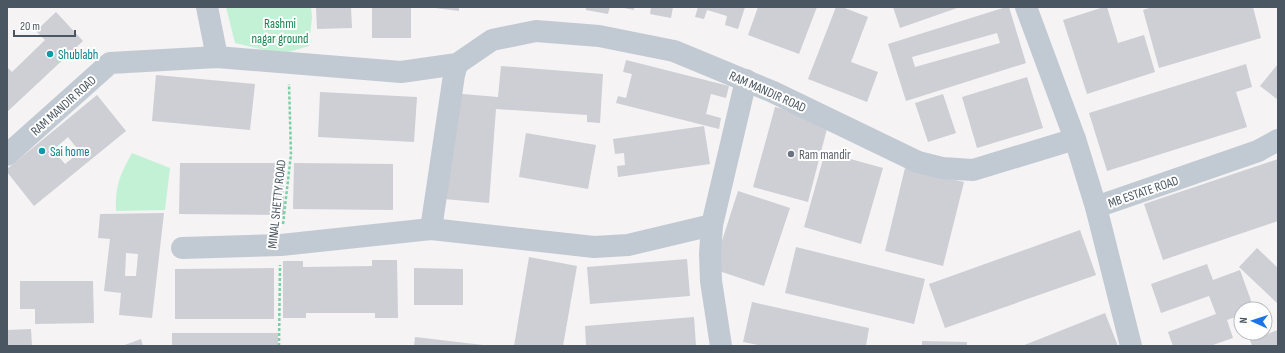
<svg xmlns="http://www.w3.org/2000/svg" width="1285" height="353" viewBox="0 0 1285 353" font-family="'Sofia Sans Condensed',sans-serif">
  <rect width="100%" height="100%" fill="#f5f3f3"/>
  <g fill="#c3f1d5">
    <polygon points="226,7 311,7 312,17 309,46 282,54 235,43"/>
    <path d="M132,153L170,168L165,210L116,211C115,185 120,175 132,153Z"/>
  </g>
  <g fill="#cdcfd5" fill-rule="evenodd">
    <polygon points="316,7 351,7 352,28 317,29"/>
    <rect x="372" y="7" width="39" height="31"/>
    <polygon points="435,7 459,7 459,11 435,8"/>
    <polygon points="586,7 610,7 608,14 586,10"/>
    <polygon points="619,7 634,7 634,10"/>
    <polygon points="651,7 673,7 671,18 650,14"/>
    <polygon points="698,7 745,7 738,29 725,25 727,16 707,10 704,19 695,17"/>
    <polygon points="758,7 817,7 799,54 748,35"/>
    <polygon points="836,7 842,7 868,17 851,62 878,72 867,102 808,79"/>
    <polygon points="893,7 960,7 900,28"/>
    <path d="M1006,7H1009L1026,63L906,101L888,44ZM997,33L1000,43L915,67L912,57Z"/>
    <polygon points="1104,7 1107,7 1118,43 1144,35 1155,72 1087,94 1063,20"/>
    <polygon points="1152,7 1253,7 1261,38 1159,68 1143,10"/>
    <polygon points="56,12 83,41 7,112 7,67 12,72 45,40 36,31"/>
    <polygon points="626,60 729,86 726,98 711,94 706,114 721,118 719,129 616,103 618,96 626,98 632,74 623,72"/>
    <polygon points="1246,64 1252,87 1236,92 1247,127 1107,171 1089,113"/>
    <polygon points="1278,64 1278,100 1260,86"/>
    <polygon points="501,66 603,74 600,123 587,122 587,115 496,109 489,203 444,199 451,93 498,97"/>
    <polygon points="156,75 255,84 250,130 152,121"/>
    <polygon points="1027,77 1043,128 977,148 962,97"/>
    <polygon points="320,92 417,97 414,142 318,137"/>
    <polygon points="943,94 956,133 928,142 915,103"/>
    <path d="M97,95L126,131L34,206L7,172V169ZM68,137L80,152L65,164L53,150Z"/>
    <polygon points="775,107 829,121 808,202 753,187"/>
    <polygon points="704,126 710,164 618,177 617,166 625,165 624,153 615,154 613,139"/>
    <polygon points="526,133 596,145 588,189 519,177"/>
    <polygon points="825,152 883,168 861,244 804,227"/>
    <polygon points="1278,159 1278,221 1163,260 1144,204"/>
    <polygon points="180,163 284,163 284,215 179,214"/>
    <polygon points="294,163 393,164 393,210 293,209"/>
    <polygon points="905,168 964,182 943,266 885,251"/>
    <polygon points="738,191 790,208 764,286 713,269"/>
    <path d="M164,213L152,318L119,315L121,293L104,291L110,239L98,238L100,214ZM126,253L138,254L136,276H125Z"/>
    <polygon points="1080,230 1096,275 945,328 929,284"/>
    <polygon points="796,247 925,279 914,324 785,293"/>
    <polygon points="1257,248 1278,268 1278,304 1239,267"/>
    <polygon points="529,257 577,266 563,346 514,346"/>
    <polygon points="687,259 690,296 590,304 587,267"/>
    <polygon points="372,260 397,260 398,318 375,318 375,313 306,313 306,318 283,318 283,261 303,261 303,267 372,266"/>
    <polygon points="1207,264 1213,280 1240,270 1254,309 1241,309 1241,315 1227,320 1233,338 1210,346 1173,346 1168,332 1216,314 1209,296 1161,313 1151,284"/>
    <polygon points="274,268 274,319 175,319 175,269"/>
    <polygon points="414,268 463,269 463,305 414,305"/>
    <polygon points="20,281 93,281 94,323 35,324 35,309 20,309"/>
    <polygon points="752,302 869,328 866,346 763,346 743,342"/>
    <polygon points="1105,313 1118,346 1022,346"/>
    <polygon points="694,317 696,346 586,346 585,326"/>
    <polygon points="31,329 32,346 7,346 7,330"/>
    <polygon points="1278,330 1278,346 1252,346 1250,340"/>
    <rect x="172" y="333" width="106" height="13"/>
    <polygon points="415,337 483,345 483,346 414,346"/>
    <polygon points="141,339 143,346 122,346"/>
    <polygon points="922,341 967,342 967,346 922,346"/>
  </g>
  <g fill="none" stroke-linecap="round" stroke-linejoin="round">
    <g stroke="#7ad0a6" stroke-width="2.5" stroke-dasharray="3 2" stroke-linecap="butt">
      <polyline points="283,224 291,154 289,84"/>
      <polyline points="279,346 280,265"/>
    </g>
    <g stroke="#c1cad2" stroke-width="22">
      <polyline points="207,7 217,57"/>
      <polyline points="1026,7 1075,139 1096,207 1131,346"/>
      <polyline points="7,155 110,63 217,57 401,72 457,64 492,40 536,31 599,36 674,51 773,92 918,162 942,168 973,170 1075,139"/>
      <polyline points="1096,207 1258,151 1278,140"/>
      <polyline points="431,229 454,75 457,64"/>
      <polyline points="182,248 281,245 431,229 594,247 628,245 712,225"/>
      <polyline points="721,346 711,281 710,254 712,225 746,80"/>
    </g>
  </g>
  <g fill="#0f9aa8" stroke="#fff" stroke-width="1.5">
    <circle cx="50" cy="54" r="4"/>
    <circle cx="42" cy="151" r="4"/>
  </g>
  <circle fill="#6b7280" stroke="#fff" stroke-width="1.5" cx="791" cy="154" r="4"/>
  <g text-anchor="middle" stroke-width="4" stroke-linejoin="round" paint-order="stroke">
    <g font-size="13" fill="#17864f" stroke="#fff">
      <text x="280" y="28">Rashmi<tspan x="280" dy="15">nagar ground</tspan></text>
    </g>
    <g font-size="13" fill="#0d838f" stroke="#fff" text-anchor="start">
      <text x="58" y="59">Shublabh</text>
      <text x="50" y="156">Sai home</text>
    </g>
    <g font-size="13" fill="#4a5661" stroke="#fff">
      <text transform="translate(768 91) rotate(24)" y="5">RAM MANDIR ROAD</text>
      <text transform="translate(63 105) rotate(-42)" y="5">RAM MANDIR ROAD</text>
      <text transform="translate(1143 191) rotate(-19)" y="5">MB ESTATE ROAD</text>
      <text transform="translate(276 204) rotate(-84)" y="5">MINAL SHETTY ROAD</text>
    </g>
    <g font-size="13" fill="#5b616d" stroke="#fff" text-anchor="start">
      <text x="799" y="159">Ram mandir</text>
    </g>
  </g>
  <rect width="1285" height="353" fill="none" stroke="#4a5661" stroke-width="16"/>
  <g transform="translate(1253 321) rotate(273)"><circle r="19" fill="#ffffff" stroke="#b7bbc0"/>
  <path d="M0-3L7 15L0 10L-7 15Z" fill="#1a73e8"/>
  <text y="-6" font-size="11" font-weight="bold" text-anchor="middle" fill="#4a5661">N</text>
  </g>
  <path d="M14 30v6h61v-6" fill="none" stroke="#4a5661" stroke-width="2"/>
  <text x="20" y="30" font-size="12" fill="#4a5661" stroke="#ffffff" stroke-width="3" paint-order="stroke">20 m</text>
</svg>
